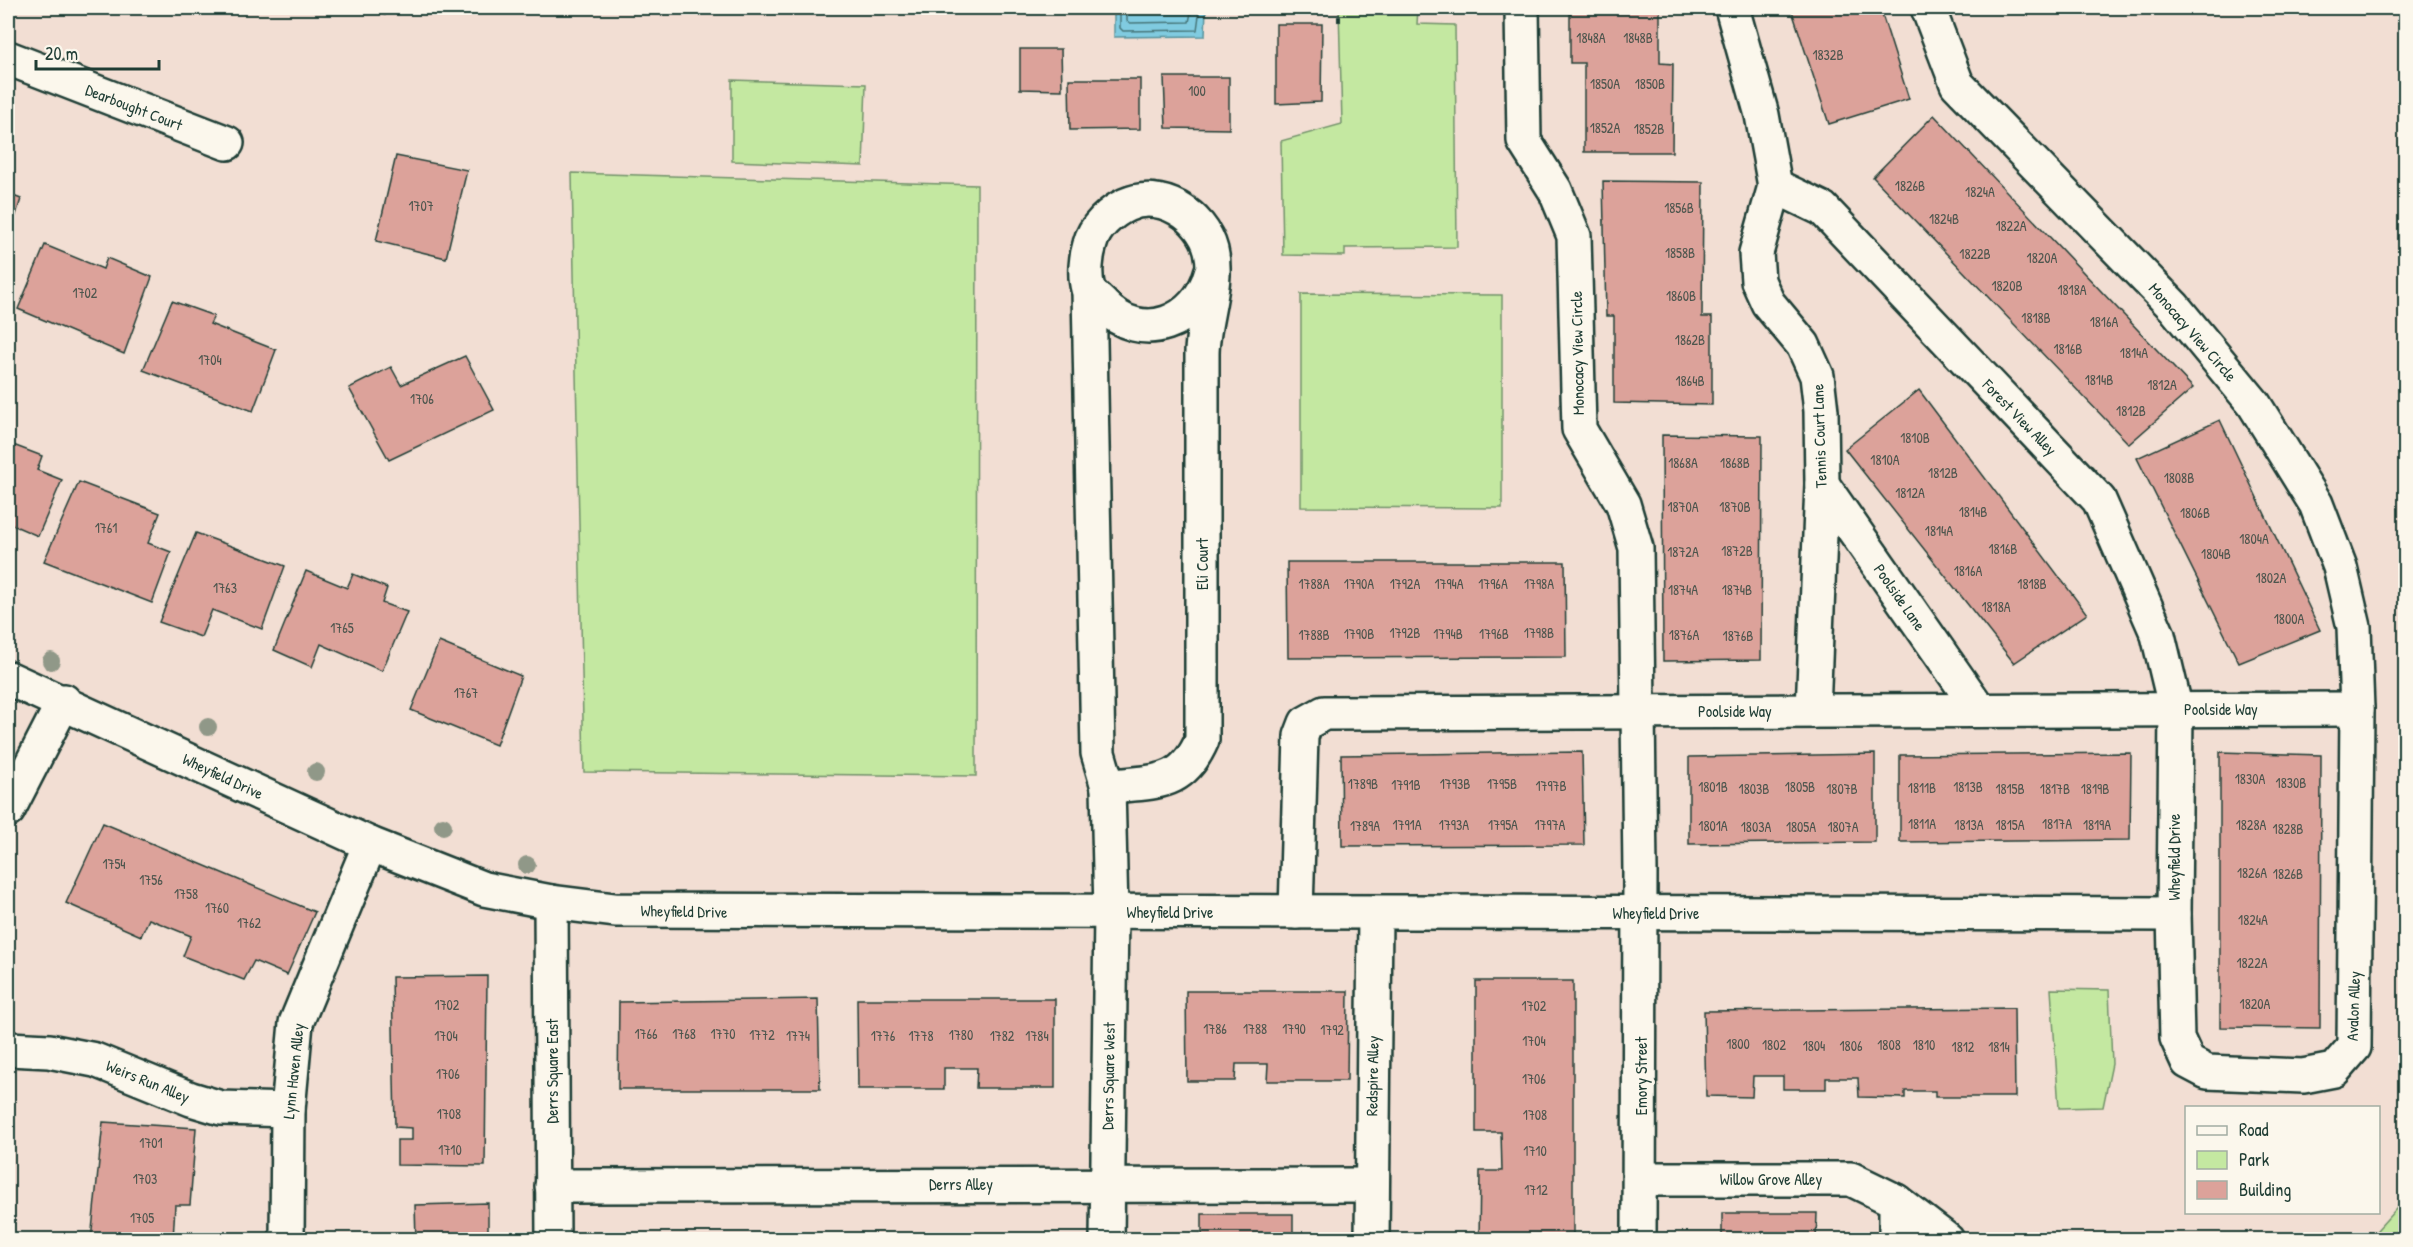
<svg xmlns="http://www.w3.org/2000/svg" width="2413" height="1247" viewBox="0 0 2413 1247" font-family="'Patrick Hand',sans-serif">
  <rect width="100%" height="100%" fill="#f2ded3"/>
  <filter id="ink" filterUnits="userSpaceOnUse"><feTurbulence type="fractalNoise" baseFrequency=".0167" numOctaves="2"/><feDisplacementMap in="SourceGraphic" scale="12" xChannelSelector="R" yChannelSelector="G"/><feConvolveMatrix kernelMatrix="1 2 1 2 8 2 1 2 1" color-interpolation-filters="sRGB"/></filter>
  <g filter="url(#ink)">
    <g fill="#c4e8a1" stroke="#72926a" stroke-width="1.5">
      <polygon points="1339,8 1418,8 1417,24 1455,25 1457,247 1345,248 1345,256 1283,255 1281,141 1342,124"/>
      <polygon points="732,80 866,84 863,166 732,161"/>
      <polygon points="572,173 977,185 976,776 584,772"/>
      <polygon points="1301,294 1502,295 1502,508 1301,507"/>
      <polygon points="2051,989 2109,990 2112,1064 2103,1107 2059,1108"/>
      <polygon points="2405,1199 2405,1239 2369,1239"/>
    </g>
    <polygon fill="#80cbe0" stroke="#59929b" stroke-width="1.5" points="1114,8 1206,8 1205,36 1114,37"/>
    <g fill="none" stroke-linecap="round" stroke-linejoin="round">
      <g stroke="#467679" stroke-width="1.5">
        <polyline points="1120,8 1120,28 1123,31 1197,30 1200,8"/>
        <polyline points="1127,8 1127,21 1130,23 1189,22 1192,8"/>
      </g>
    </g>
    <g fill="#dca29a" stroke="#1f3d34" stroke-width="1.5">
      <polygon points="365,8 389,8 385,15"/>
      <polygon points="1570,8 1660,8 1660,63 1673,64 1672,152 1584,152 1584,63 1570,63"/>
      <polygon points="1791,8 1880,8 1909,99 1829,124"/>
      <polygon points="1276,24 1322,24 1321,102 1276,104"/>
      <polygon points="1020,49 1061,49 1062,90 1020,89"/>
      <polygon points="1164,77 1229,77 1229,129 1166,128"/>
      <polygon points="1069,79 1140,79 1140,129 1070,130"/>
      <polygon points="1934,115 2193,388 2129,444 1873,177"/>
      <polygon points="396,156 467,170 446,258 376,241"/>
      <polygon points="1603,181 1703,182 1702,317 1712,317 1712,405 1614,403 1614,316 1606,316"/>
      <polygon points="8,194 21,199 8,240"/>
      <polygon points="45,245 103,269 107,258 152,277 124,354 18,309"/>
      <polygon points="172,301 214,316 210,324 276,350 253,411 143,370"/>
      <polygon points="465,356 494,410 389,460 349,388 391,367 401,385"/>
      <polygon points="1919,390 2087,614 2014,663 1845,449"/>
      <polygon points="2220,420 2320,630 2239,663 2137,458"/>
      <polygon points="1662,435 1762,436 1761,660 1663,661"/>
      <polygon points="8,443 42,456 37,470 62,480 38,536 8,523"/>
      <polygon points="79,482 160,513 148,543 171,552 152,603 44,561"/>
      <polygon points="196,533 285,566 262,629 212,610 201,637 159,622"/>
      <polygon points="1287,562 1565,562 1566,657 1288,658"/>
      <polygon points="306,571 347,588 353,574 387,588 382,603 407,612 382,671 321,644 312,667 274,650"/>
      <polygon points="439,642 521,676 496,745 411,710"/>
      <polygon points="1582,752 1584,845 1342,846 1341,755"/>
      <polygon points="2220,752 2321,755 2320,1028 2220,1027"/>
      <polygon points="2131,753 2130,840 1900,842 1900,755"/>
      <polygon points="1875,754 1875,842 1689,844 1689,757"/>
      <polygon points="103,823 315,912 287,975 254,961 244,980 183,956 191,936 149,919 141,936 66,903"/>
      <polygon points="487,976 485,1166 397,1165 397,1140 412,1140 412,1128 395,1127 392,977"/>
      <polygon points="1476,981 1573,981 1573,1240 1479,1240 1480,1171 1502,1171 1501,1132 1476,1132"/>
      <polygon points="1186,991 1348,991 1347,1081 1267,1081 1268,1064 1236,1064 1235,1081 1187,1081"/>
      <polygon points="818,999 820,1089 618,1089 619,1002"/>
      <polygon points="857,999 1055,999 1055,1088 976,1088 977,1068 944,1068 944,1089 858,1089"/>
      <polygon points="2014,1008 2015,1097 1935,1097 1935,1091 1905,1091 1905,1098 1859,1097 1858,1078 1826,1078 1826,1089 1783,1089 1783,1076 1753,1076 1752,1097 1706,1096 1704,1011"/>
      <polygon points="103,1122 196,1128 190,1205 175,1205 173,1240 91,1240"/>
      <polygon points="488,1203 488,1240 416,1240 415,1205"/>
      <polygon points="1722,1213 1817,1213 1816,1240 1722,1240"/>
      <rect x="1202" y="1214" width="91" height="26"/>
    </g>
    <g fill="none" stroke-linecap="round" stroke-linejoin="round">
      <g stroke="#1f3d34" stroke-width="38">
        <g id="minor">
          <polyline points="1522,8 1524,141 1555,190 1574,236 1579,429 1623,504 1636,548 1640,872 1639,1240"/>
          <polyline points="1732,8 1762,115 1775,186 1756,253 1758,281 1768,303 1803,345 1817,376 1821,411 1822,484 1813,711"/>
          <polyline points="8,58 227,143"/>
          <polyline points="1775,186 1823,209 2099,500 2158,635 2176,710 2174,914 2177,1038 2188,1062 2207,1072 2303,1076 2334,1070 2354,1047 2357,709 2354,627 2340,567 2316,504 2254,404 2174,307 1957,84 1928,8"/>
          <path d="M1089,290L1098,753L1108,787C1155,780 1181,788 1202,740C1202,611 1201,482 1202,354C1202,321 1219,283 1211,250C1202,215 1160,189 1126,205C1111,212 1094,227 1090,244C1086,257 1084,275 1088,289C1090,294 1099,301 1103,305C1142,346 1198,322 1211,273"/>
          <polyline points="1822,484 1979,709"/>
          <polyline points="8,678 370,844 484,889 551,902 615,910 2174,914"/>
          <polyline points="8,810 64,701"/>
          <polyline points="551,902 553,1240"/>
          <polyline points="1296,912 1301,736 1306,723 1324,713 2357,709"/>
          <polyline points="8,1049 49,1051 95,1060 191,1099 221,1108 288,1110"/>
          <polyline points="1641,1179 1851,1179 1896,1201 1896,1240"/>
          <polyline points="552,1186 1370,1185"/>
          <polyline points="1896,1201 1947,1240"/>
          <polyline points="287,1240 288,1110 296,1023 370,844"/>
          <polyline points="1107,1240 1111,912 1108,787"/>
          <polyline points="1372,1240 1375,913"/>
        </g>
      </g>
      <polyline stroke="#1f3d34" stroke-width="4" stroke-dasharray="6 4.5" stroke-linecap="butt" points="1339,22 1339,8"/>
      <use href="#minor" stroke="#fbf7ec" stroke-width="33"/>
    </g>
    <g fill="#909888">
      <circle cx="51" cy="661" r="9"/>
      <circle cx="208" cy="727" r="9"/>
      <circle cx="316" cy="772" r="9"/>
      <circle cx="443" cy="826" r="9"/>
      <circle cx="527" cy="865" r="9"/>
    </g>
  </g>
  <g text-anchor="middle" stroke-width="6" stroke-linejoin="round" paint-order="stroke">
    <g font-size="14" fill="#4e564e">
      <text x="1591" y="43">1848A</text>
      <text x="1638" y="43">1848B</text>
      <text x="1828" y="60">1832B</text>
      <text x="1605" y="89">1850A</text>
      <text x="1650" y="89">1850B</text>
      <text x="1197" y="96">100</text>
      <text x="1605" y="133">1852A</text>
      <text x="1649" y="134">1852B</text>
      <text x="1910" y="191">1826B</text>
      <text x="1980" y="197">1824A</text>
      <text x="421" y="211">1707</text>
      <text x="1679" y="213">1856B</text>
      <text x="1944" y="224">1824B</text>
      <text x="2011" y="231">1822A</text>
      <text x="1680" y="258">1858B</text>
      <text x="1975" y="259">1822B</text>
      <text x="2042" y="263">1820A</text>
      <text x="2007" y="291">1820B</text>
      <text x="2072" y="295">1818A</text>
      <text x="85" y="298">1702</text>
      <text x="1681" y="301">1860B</text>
      <text x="2036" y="323">1818B</text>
      <text x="2104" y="327">1816A</text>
      <text x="1690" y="345">1862B</text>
      <text x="2068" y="354">1816B</text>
      <text x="2134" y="358">1814A</text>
      <text x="210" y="365">1704</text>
      <text x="2099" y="385">1814B</text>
      <text x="1690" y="386">1864B</text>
      <text x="2162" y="390">1812A</text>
      <text x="422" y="404">1706</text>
      <text x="2131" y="416">1812B</text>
      <text x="1915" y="443">1810B</text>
      <text x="1885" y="465">1810A</text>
      <text x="1683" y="468">1868A</text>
      <text x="1735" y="468">1868B</text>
      <text x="1943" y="478">1812B</text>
      <text x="2179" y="483">1808B</text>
      <text x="1910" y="498">1812A</text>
      <text x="1683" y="512">1870A</text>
      <text x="1735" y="512">1870B</text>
      <text x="1973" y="517">1814B</text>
      <text x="2195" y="518">1806B</text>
      <text x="106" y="533">1761</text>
      <text x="1939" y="536">1814A</text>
      <text x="2254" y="544">1804A</text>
      <text x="2003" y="554">1816B</text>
      <text x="1737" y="556">1872B</text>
      <text x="1683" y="557">1872A</text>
      <text x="2216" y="559">1804B</text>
      <text x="1968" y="576">1816A</text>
      <text x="2271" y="583">1802A</text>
      <text x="1314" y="589">1788A</text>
      <text x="1359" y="589">1790A</text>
      <text x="1405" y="589">1792A</text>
      <text x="1449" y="589">1794A</text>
      <text x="1493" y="589">1796A</text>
      <text x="1539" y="589">1798A</text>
      <text x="2032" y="589">1818B</text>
      <text x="225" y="593">1763</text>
      <text x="1683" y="595">1874A</text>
      <text x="1737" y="595">1874B</text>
      <text x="1996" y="612">1818A</text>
      <text x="2289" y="624">1800A</text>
      <text x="342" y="633">1765</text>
      <text x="1405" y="638">1792B</text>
      <text x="1539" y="638">1798B</text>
      <text x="1359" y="639">1790B</text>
      <text x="1448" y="639">1794B</text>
      <text x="1494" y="639">1796B</text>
      <text x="1314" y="640">1788B</text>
      <text x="1684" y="640">1876A</text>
      <text x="1738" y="641">1876B</text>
      <text x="466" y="698">1767</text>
      <text x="2250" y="784">1830A</text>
      <text x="2291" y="788">1830B</text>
      <text x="1363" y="789">1789B</text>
      <text x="1455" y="789">1793B</text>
      <text x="1502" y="789">1795B</text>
      <text x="1406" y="790">1791B</text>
      <text x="1551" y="791">1797B</text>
      <text x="1713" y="792">1801B</text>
      <text x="1800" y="792">1805B</text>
      <text x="1968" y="792">1813B</text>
      <text x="1922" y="793">1811B</text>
      <text x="1754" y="794">1803B</text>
      <text x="1842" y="794">1807B</text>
      <text x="2010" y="794">1815B</text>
      <text x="2055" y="794">1817B</text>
      <text x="2095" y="794">1819B</text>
      <text x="1922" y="829">1811A</text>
      <text x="2057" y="829">1817A</text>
      <text x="1407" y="830">1791A</text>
      <text x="1454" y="830">1793A</text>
      <text x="1503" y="830">1795A</text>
      <text x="1550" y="830">1797A</text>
      <text x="1969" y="830">1813A</text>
      <text x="2010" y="830">1815A</text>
      <text x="2097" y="830">1819A</text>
      <text x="2251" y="830">1828A</text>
      <text x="1365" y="831">1789A</text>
      <text x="1713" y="831">1801A</text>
      <text x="1756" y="832">1803A</text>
      <text x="1801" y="832">1805A</text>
      <text x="1843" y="832">1807A</text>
      <text x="2288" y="834">1828B</text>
      <text x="114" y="869">1754</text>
      <text x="2252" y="878">1826A</text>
      <text x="2288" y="879">1826B</text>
      <text x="151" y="885">1756</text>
      <text x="186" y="899">1758</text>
      <text x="217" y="913">1760</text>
      <text x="2253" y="925">1824A</text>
      <text x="249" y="928">1762</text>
      <text x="2252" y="968">1822A</text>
      <text x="2255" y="1009">1820A</text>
      <text x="447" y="1010">1702</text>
      <text x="1534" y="1011">1702</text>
      <text x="1215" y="1034">1786</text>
      <text x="1255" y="1034">1788</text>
      <text x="1294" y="1034">1790</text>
      <text x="1332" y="1035">1792</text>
      <text x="646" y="1039">1766</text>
      <text x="684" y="1039">1768</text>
      <text x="723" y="1039">1770</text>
      <text x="762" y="1040">1772</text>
      <text x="961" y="1040">1780</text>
      <text x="446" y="1041">1704</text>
      <text x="798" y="1041">1774</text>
      <text x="883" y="1041">1776</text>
      <text x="921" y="1041">1778</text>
      <text x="1002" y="1041">1782</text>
      <text x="1037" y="1041">1784</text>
      <text x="1534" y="1046">1704</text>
      <text x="1738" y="1049">1800</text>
      <text x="1774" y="1050">1802</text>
      <text x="1889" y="1050">1808</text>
      <text x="1924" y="1050">1810</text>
      <text x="1814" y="1051">1804</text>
      <text x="1851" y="1051">1806</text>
      <text x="1963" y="1052">1812</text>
      <text x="1999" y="1052">1814</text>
      <text x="448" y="1079">1706</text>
      <text x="1534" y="1084">1706</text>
      <text x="449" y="1119">1708</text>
      <text x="1535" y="1120">1708</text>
      <text x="151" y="1148">1701</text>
      <text x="450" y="1155">1710</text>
      <text x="1535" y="1156">1710</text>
      <text x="145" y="1184">1703</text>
      <text x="1536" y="1195">1712</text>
      <text x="142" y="1223">1705</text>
    </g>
    <g font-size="16" fill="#1f3d34" stroke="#fbf7ec">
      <text transform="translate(134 107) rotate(21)" y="6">Dearbought Court</text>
      <text transform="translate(2193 332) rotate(49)" y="6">Monocacy View Circle</text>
      <text transform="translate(1577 353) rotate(-91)" y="6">Monocacy View Circle</text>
      <text transform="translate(2020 417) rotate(46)" y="6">Forest View Alley</text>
      <text transform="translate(1819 436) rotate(-92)" y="6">Tennis Court Lane</text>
      <text transform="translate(1202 564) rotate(-90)" y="6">Eli Court</text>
      <text transform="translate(1900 597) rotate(55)" y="6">Poolside Lane</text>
      <text x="2221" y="715">Poolside Way</text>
      <text x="1735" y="717">Poolside Way</text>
      <text transform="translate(223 776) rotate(25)" y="6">Wheyfield Drive</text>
      <text transform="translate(2174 857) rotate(-90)" y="6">Wheyfield Drive</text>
      <text transform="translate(684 911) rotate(1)" y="6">Wheyfield Drive</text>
      <text x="1170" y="918">Wheyfield Drive</text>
      <text x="1656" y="919">Wheyfield Drive</text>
      <text transform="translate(2353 1006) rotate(-88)" y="6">Avalon Alley</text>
      <text transform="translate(293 1071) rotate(-84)" y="6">Lynn Haven Alley</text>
      <text transform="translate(552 1071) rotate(-90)" y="6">Derrs Square East</text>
      <text transform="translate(1108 1076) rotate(-89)" y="6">Derrs Square West</text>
      <text transform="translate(1372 1076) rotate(-89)" y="6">Redspire Alley</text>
      <text transform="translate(1641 1076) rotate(-90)" y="6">Emory Street</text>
      <text transform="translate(148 1081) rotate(22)" y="6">Weirs Run Alley</text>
      <text x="1771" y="1185">Willow Grove Alley</text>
      <text x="961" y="1190">Derrs Alley</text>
    </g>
  </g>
  <rect width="2413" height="1247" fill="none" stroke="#fbf7ec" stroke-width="30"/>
  <rect x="15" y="15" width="2383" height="1217" fill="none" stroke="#1f3d34" stroke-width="2" filter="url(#ink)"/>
  <rect x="2185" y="1106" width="195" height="108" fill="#fbf7ec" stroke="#a3ada2" stroke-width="1.5"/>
  <rect x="2197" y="1126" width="30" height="9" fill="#fbf7ec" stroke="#a3ada2" stroke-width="1.5"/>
  <text x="2239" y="1136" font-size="18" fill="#1f3d34">Road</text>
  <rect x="2197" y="1151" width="30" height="18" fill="#c4e8a1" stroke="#a3ada2" stroke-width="1.5"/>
  <text x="2239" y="1166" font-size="18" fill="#1f3d34">Park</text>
  <rect x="2197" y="1181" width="30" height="18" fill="#dca29a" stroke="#a3ada2" stroke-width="1.5"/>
  <text x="2239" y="1196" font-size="18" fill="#1f3d34">Building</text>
  <path d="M36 60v9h123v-9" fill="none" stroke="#1f3d34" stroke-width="3"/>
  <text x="45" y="60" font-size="18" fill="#1f3d34" stroke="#fbf7ec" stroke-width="4.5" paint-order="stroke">20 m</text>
</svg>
